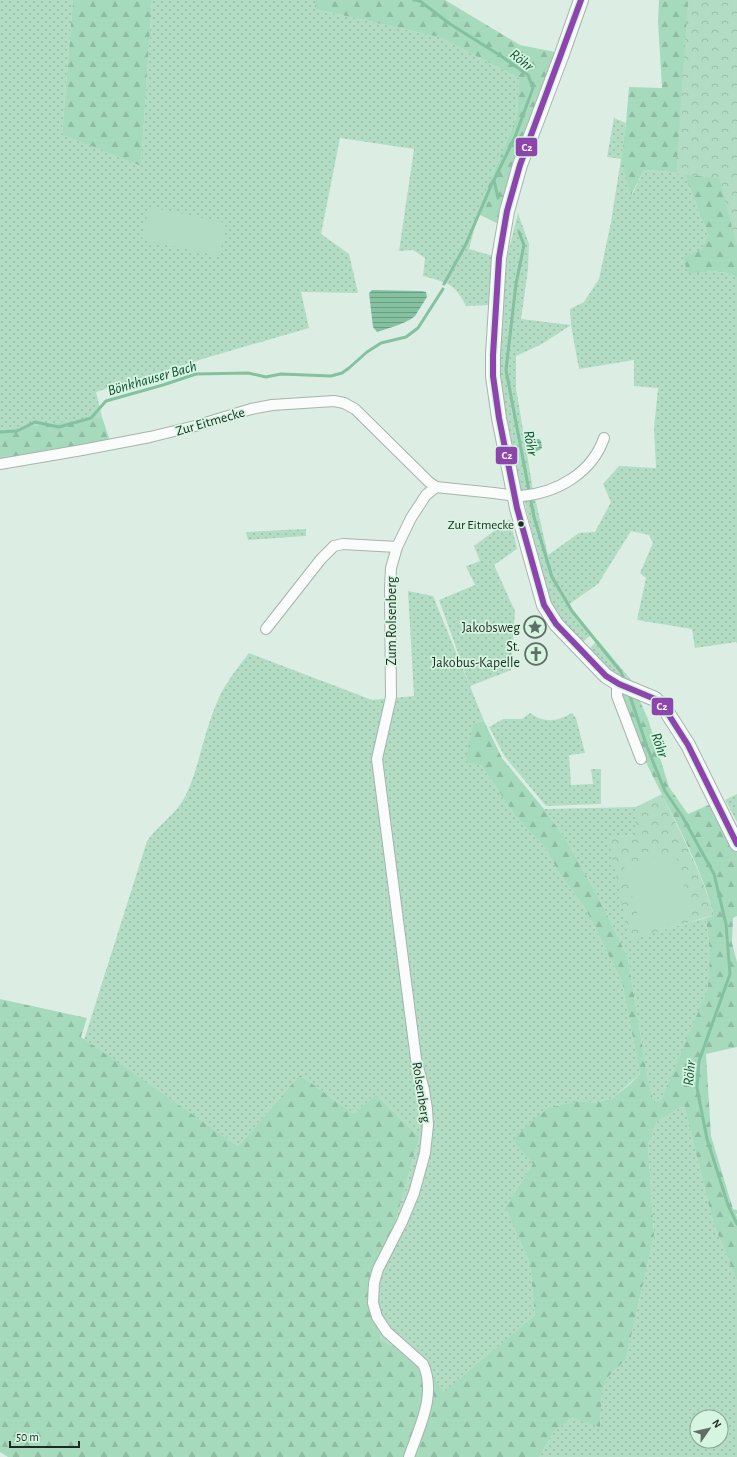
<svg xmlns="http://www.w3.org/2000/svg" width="737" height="1457" viewBox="0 0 737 1457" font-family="'Alegreya Sans',sans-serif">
  <defs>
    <pattern id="grass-dots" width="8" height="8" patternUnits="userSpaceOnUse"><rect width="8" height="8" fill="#b2dcc4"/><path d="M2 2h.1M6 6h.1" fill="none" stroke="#99bda8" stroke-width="1.8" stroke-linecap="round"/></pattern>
    <pattern id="forest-firs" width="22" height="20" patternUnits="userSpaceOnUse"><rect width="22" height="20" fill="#a6dabd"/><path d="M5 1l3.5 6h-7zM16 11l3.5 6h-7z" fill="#8ebba2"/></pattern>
    <pattern id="park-crowns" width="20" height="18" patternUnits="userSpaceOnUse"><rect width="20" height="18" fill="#b2dcc4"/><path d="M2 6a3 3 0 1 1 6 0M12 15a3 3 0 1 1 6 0" fill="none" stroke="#99bda8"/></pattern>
    <pattern id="water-rules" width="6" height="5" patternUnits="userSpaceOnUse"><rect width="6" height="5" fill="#84c1a0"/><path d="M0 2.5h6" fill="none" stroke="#6b9d82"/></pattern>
  </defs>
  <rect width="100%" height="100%" fill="#dceee3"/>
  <g fill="url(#grass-dots)" fill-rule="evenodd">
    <path d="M0,0H73L62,133L141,166L152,0H315V9L439,37L519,78L517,116L482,201L469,249L493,256L490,305L466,306C454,282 447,283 423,276L425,258L413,250L399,251L414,149L340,138L321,234L349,254L358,293L301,292L309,328L209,357L96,392L102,417L0,430Z"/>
    <path d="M614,118L626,123L621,159L632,195L644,170L684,173L708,235L701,250L688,273C701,272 727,269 737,278V644L736,642L695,648L692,629L637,620L646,578L640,573L653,543L649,535L631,531L598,584L568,605L592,634L582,643L564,623L548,599L537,563L534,540L524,500L535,498L548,555L579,533L595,532L611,502L603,484L619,466L656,468L654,428L658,388L634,386V360L579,369L571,325L542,344L516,356V388L533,490L520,492L504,416L499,372L498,345L506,261L518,213L529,244L528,270L521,319L571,325L570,309L584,302L599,279L611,222L621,159L607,157Z"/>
    <path d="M510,519L517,549L494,565L515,611L511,670L470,686L484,721L474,723L481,765L516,817L545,848L560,874L586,910L622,982L640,1074L613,1098L595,1103L579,1101L533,1164L505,1207L530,1264L535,1315L444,1393L423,1364L381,1341L375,1295L419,1137L376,1094L354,1114L300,1075L238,1146L84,1040L147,841C158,825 176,814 185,797C199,768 203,736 215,707C222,687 236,670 249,653L372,700L414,696L408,591L433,596L469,684L439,600L475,585L466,566L480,561L474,546Z"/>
    <polygon points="306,529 306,536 248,540 246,532"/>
    <path d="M598,640L631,680C615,681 598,660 588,650Z"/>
    <path d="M530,713C544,723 557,722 572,713L576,718L585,753L569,755L571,785L593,784L591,769H601V804L546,806L505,757L489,727L503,719H522Z"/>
    <polygon points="737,794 737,822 725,800"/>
    <polygon points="636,807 636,835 609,838 630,939 706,918 710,952 709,989 661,1100 654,1104 647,1075 628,958 602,904 568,843 544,809"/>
    <path d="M684,1105L713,1222L737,1281V1457H539L554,1431L572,1418L600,1426L602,1393L607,1378L626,1359L654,1236L648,1144L657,1122ZM697,1417H721V1441H697Z"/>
  </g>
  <g fill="url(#forest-firs)">
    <polygon points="73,0 152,0 141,166 62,134"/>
    <polygon points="315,0 445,0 520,45 555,52 499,224 478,214 482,201 517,116 519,78 439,37 315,9"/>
    <path d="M659,0H737V278C727,269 701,272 688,274L683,257L701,250L708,235L684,173L644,170L631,195L621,159L626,123L629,87L662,88L658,22Z"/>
    <polygon points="102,417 110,441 0,461 0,430"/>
    <path d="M619,690L637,695L648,719L669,787L688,814L713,803L737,851V916L733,918L732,943L737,962V1047L706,1054L711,1136L733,1209L737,1210V1214H736L737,1217V1281L713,1222L684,1105L657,1122L648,1144L654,1236L626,1359L607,1378L602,1393L600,1427L572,1418L554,1431L539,1457H8L0,1452V999L87,1018L81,1037L238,1146L300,1075L354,1114L376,1094L419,1137L375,1295L381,1340L423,1364L444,1392L535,1315L530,1264L505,1207L533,1164L513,1140L532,1120L549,1108L579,1101L595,1103L613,1098L630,1084L640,1074L622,982L586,910L560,874L545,848L516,817L481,765L465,762L474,723L484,721L502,758L544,809L568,843L602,904L628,958L647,1075L654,1103L661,1100L708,989L710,952L706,918L714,915C699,859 668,809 643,756C634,735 627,712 619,690Z"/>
  </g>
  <g fill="url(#park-crowns)">
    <polygon points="688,0 737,0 737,246 719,178 676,174"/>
    <path d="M662,794C681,834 702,873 714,915L630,940L608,838L635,835L636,807Z"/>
  </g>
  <g fill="#b2dcc4">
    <polygon points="149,207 226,223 220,256 142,240"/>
    <polygon points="675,852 693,917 642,931 624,866"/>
  </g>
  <g fill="url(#water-rules)">
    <path d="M372,290L422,291L426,292L427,297C423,303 419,310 415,316C408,323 386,329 377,332L373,327L369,293Z"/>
    <path d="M530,439H539L541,441L542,448C539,451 533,453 529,450L528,441Z"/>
  </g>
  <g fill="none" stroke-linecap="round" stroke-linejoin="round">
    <g stroke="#84c1a0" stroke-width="3">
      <polyline points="414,0 420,1 450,24 501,56 528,75 533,88 515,137 494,180 498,198"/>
      <polyline points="519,232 524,245 516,284 506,370 534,517 552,577 572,611 621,672 625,682"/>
      <polyline points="444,284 466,244 493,181"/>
      <polyline points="0,432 17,431 35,422 59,427 91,418 106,401 163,385 196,374 248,373 266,377 281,374 331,376 342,373 349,368 367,352 381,343 406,337 418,328 443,289"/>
      <polyline points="629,693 647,747 665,791 682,816 714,874 726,924 730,974 699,1061 697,1088 707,1139 728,1205 737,1224"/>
    </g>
    <g stroke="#a6b4ab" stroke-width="12">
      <g id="minor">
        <path d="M0,464L82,450L150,437L195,426L251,409L272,405L334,401L344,403L355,409L429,482L436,487C455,489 474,491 494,493C503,494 512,496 521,496C557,493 592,473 604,438"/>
        <polyline points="266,629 321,559 334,546 343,544 397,547"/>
        <polyline points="619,684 617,690 617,696 641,759"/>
        <path d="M409,1457C419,1428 437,1394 423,1364L387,1332L377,1317L373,1303L374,1283L378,1269L402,1222L414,1193L425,1153L428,1125L427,1109L424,1090L416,1059L377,759L391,697L390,588L391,568L397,547L411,518L426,495L436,487"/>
      </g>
    </g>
    <g stroke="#a6b4ab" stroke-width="16">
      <polyline id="secondary" points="581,0 562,54 520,165 507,211 499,258 493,355 493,376 499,418 517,508 544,605 556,624 606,676 619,684 655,699 665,709 688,745 737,844"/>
    </g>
    <use href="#minor" stroke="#fafcfb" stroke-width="10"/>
    <use href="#secondary" stroke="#fafcfb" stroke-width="14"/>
    <g stroke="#d5f5e1" stroke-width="9">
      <polyline id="bus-1" points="581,0 520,165 507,211 499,258 493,355 493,376 499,418 517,508 544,605 556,624 606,676 619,684 655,699 665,709 688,745 737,844"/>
    </g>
    <use href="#bus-1" stroke="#8e44ad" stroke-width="6"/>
  </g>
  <defs>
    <g id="sight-ring" transform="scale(1.15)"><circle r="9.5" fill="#d5f5e1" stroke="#606f66" stroke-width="1.5"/><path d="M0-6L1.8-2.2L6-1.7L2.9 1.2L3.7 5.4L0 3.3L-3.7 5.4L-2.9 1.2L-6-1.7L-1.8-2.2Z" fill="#606f66"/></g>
    <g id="church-ring" transform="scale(1.15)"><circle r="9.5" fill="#d5f5e1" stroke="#606f66" stroke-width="1.5"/><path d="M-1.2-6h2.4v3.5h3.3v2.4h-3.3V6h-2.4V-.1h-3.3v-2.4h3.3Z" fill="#606f66"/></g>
  </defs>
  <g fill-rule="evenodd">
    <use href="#sight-ring" x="535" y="627"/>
    <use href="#church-ring" x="536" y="654"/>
  </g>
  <circle fill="#1e2a23" stroke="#d5f5e1" stroke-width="1.5" cx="521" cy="524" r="3.5"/>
  <g text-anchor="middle" stroke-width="3.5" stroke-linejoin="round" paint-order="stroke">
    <g font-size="13" fill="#1e2a23" stroke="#d5f5e1" text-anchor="end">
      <text x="514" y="529">Zur Eitmecke</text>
    </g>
    <g font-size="14" fill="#1e2a23" stroke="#d5f5e1">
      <text transform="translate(210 421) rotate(-16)" y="5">Zur Eitmecke</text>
      <text transform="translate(391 621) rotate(-90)" y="5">Zum Rolsenberg</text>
      <text transform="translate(422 1092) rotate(81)" y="5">Rolsenberg</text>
    </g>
    <g font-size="14" fill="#1e2a23" stroke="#d5f5e1" text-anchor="end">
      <text x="520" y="632">Jakobsweg</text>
      <text x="520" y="651">St.<tspan x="520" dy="16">Jakobus-Kapelle</tspan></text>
    </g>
    <g font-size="15" font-style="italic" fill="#135135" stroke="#d5f5e1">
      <text transform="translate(522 60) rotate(38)" y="5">Röhr</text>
      <text transform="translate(152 378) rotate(-16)" y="5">Bönkhauser Bach</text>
      <text transform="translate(531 443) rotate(79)" y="5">Röhr</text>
      <text transform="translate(660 745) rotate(70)" y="5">Röhr</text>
      <text transform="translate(689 1073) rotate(-84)" y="5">Röhr</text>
    </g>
  </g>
  <g stroke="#d5f5e1" stroke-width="1.5">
    <rect x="515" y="137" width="23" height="20" rx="4" fill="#8e44ad"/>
    <rect x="495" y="446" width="23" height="19" rx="4" fill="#8e44ad"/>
    <rect x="651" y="697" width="23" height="19" rx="4" fill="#8e44ad"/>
  </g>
  <g font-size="11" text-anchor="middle" font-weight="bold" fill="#fff">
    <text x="527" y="151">C2</text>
    <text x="507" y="459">C2</text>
    <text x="662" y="710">C2</text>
  </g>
  <g transform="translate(709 1429) rotate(56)"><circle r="19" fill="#d5f5e1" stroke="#8ca495"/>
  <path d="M0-3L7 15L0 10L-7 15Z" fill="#606f66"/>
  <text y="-6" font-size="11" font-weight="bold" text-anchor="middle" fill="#1e2a23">N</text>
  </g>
  <path d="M10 1441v6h69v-6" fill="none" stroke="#1e2a23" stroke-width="2"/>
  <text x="16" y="1441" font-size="12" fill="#1e2a23" stroke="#d5f5e1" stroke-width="3" paint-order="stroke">50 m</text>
</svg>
